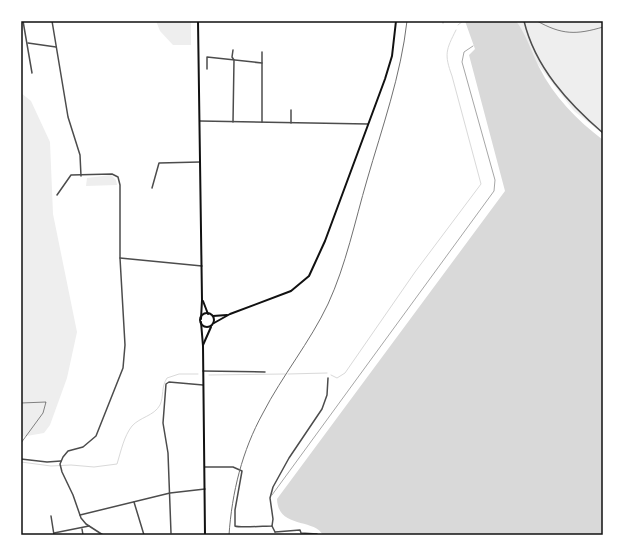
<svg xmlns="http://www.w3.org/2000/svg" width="624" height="556" viewBox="0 0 624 556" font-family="'Archivo Narrow',sans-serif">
  <rect width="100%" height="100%" fill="#fff"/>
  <g fill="#eee">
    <polygon points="156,21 191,21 191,45 173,45 160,31"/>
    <polygon points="516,21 603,21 603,134 574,111 536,62"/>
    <polygon points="21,93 31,101 50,142 53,214 77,332 67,378 50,425 44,433 21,437"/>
    <polygon points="111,175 116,180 117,185 86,186 87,178"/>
  </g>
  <path fill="#d9d9d9" d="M465,21H516C526,34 531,51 539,67C554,97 577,120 603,140V535H323C314,518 278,529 277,499L505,191L469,55L475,49Z"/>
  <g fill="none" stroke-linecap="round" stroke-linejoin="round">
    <g stroke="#d9d9d9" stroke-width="1">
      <polyline points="458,25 463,21"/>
      <polyline points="288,374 327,373"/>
      <polyline points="209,375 285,374"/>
      <path d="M331,375L337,378L345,373L415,272L481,184L452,76C444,54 446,50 456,30"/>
      <path d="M21,462L51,466L71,465L94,467L117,464C121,451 124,436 132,426C140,417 154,416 160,405C164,396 161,387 167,378L179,374H198"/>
    </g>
    <g stroke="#111" stroke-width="0.5">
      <path d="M537,21C562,35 576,35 603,27"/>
      <polyline points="21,403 46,402 43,413 21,443"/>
    </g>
    <g stroke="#4c4c4c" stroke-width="0.5">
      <polyline points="443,21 443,23"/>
      <polyline points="272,495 494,191 495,180 462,62 464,52 473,46"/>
    </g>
    <g stroke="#4c4c4c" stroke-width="1.5">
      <polyline points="23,21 32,73"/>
      <polyline points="52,21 68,117 80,155 81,176"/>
      <path d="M524,21C535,67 568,103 603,133"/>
      <polyline points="28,43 56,47"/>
      <polyline points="233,50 232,57 234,60 233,122"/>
      <polyline points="207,69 207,57 262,63"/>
      <polyline points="291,110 291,123"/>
      <polyline points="200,121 368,124"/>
      <polyline points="262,122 262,52"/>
      <polyline points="152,188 159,163 200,162"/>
      <polyline points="57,195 71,175 112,174 118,177 120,185 120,258 125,345 123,368 96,436 83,447 68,451 63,457 60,464 62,472 73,495 81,518 86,524 103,535"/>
      <polyline points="120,258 202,266"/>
      <polyline points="203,371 265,372"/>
      <polyline points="21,459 47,462 61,461"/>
      <path d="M205,467H233L242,471L235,510V526C239,528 265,526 272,526L273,519L270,498L273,487L289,458L322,409L327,395L328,378"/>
      <polyline points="134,502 144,535"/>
      <polyline points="80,515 170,493 205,489"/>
      <polyline points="51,516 54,535"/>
      <polyline points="272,526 275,532"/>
      <polyline points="82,529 83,535"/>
      <polyline points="275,532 300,530 301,533 317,534"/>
      <polyline points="54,533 89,526"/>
      <polyline points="171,533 168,453 163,423 166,384 169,382 203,385"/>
    </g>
    <g stroke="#111" stroke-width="2">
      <polyline points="213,316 227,315"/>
      <polyline points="214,323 230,314 291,291 309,276 325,241 385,79 392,56 396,21"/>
    </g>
    <g stroke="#111" stroke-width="2">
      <polyline points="198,21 202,300 201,319"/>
      <polyline points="203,301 208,314"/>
      <circle cx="207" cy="320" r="7"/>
      <polyline points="201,322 203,346 205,535"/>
      <polyline points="203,345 211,327"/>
    </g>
    <path stroke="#707070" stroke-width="1" d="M229,535C232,492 242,451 263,413C282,376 310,342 328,304C346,265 355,221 367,180C382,128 401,75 407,21"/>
  </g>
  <rect width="624" height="556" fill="none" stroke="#ffffff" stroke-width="44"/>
  <rect x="22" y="22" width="580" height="512" fill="none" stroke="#111" stroke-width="1.5"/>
</svg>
